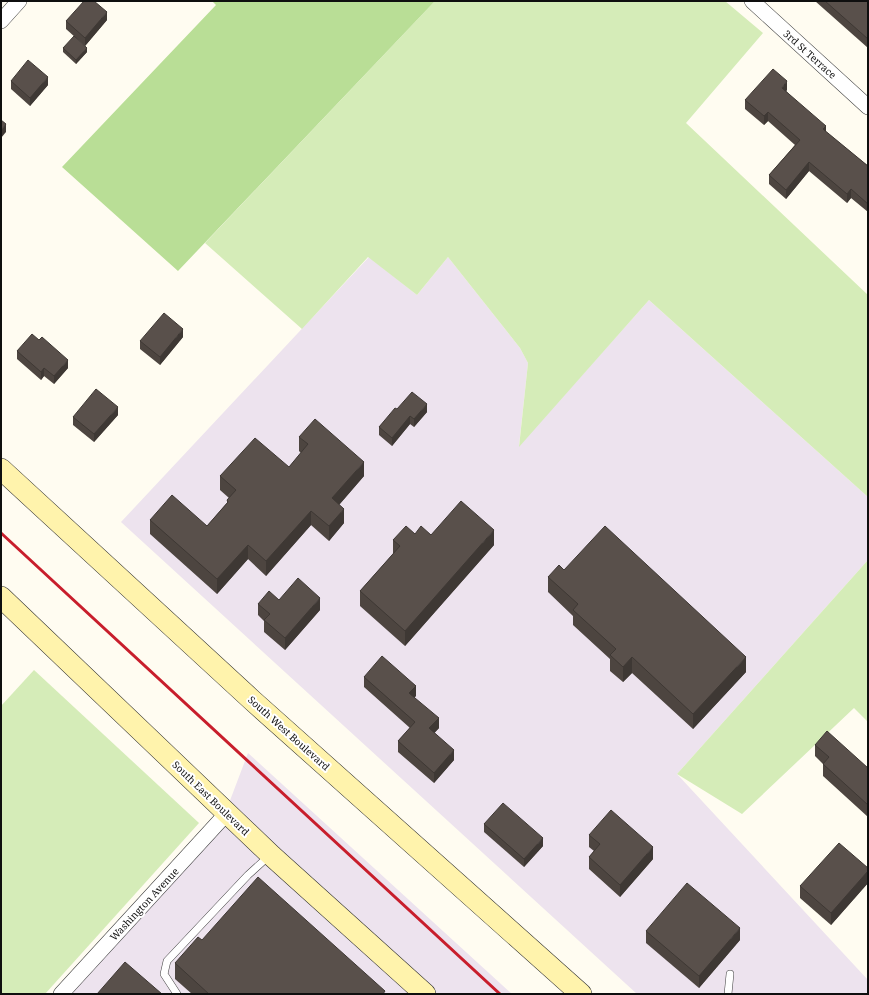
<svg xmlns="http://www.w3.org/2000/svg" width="869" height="995" viewBox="0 0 869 995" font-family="'Noto Serif',serif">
  <rect width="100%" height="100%" fill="#fffcf1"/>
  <g fill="#ede3ee">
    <polygon points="369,257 417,295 448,257 520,348 528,363 519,446 649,300 868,497 868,560 677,774 868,980 868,994 637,994 121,522"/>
    <polygon points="248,753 512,994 61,994 223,819"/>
  </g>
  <g fill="#d5ecb8">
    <polygon points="435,1 725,1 763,33 686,123 868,295 868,497 649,300 519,447 528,363 520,348 448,257 417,295 368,257 302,329 205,243"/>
    <polygon points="868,560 868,722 854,708 742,814 677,774"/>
    <polygon points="34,670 199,823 45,994 1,994 1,706"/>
  </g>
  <polygon fill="#b9de96" points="212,1 435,1 178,271 62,167 216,5"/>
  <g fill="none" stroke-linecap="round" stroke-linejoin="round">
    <g stroke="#424242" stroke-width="8">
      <g id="service">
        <polyline points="177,994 164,974 167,961 248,875 269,856"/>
        <polyline points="728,994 730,974"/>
      </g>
    </g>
    <g stroke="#424242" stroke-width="16">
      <g id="minor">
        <polyline points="752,1 868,107"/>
        <polyline points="1,21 19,1"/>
        <polyline points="61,994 227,813"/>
      </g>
    </g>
    <g stroke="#313131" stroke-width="22">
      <g id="secondary">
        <polyline points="1,469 253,701 581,994"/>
        <polyline points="1,597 272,856 425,994"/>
      </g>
    </g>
    <use href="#service" stroke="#fff" stroke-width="7"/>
    <use href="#minor" stroke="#fff" stroke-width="15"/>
    <use href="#secondary" stroke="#fff3ac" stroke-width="21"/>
    <polyline stroke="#c81e2c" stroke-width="3" points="1,533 500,994"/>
  </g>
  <g fill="#4d4540">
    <polygon points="815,1 866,1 868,3 868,48"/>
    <polygon points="107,20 85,46 66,29 66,21"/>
    <polygon points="63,48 87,52 76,64 63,52"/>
    <polygon points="11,81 48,85 30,106 11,89"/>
    <polygon points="787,90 786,91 826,132 868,166 868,212 851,198 847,203 809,171 786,199 769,184 769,175 795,145 768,121 764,125 745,109 745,100"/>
    <polygon points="183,337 160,365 140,349 140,341"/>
    <polygon points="17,351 68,368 54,384 44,376 41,380 17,359"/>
    <polygon points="397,409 427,412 414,427 410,424 392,446 379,435 379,427"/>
    <polygon points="118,415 94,442 73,425 73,417"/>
    <polygon points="299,437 364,476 339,505 344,523 329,541 311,525 266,576 248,559 217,594 150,534 150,520 207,526 227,503 227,500 229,498 220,490 220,476 289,467 301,453 299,451"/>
    <polygon points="415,534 431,535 494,545 405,646 360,606 360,591 393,554 393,540"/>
    <polygon points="564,570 746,672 693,729 632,673 623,682 610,671 610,659 573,625 573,616 548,592 548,577"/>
    <polygon points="279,600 320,610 285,650 264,632 264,621 258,615 258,604"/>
    <polygon points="364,677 416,696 414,697 439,728 434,733 454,760 434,783 398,752 398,741 410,728 364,687"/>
    <polygon points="815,745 868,768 868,817 823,776 823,764 815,756"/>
    <polygon points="484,824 543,846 524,867 484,832"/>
    <polygon points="589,835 653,859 620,897 589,869 589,857 594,851 589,847"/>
    <polygon points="868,868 868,883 831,925 800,898 800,886"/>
    <polygon points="646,931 740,940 699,988 646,943"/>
    <polygon points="202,940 385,994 192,994 175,979 175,963"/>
  </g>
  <g fill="#3e3834">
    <polygon points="107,12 107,20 85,46 85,38"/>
    <polygon points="87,48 87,52 76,64 76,60"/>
    <polygon points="48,77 48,85 30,106 30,98"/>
    <polygon points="787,81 787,90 782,96 782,88"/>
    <polygon points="768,112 768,121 764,125 764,116"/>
    <polygon points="6,124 6,132 1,138 1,130"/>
    <polygon points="826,126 826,135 823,129"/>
    <polygon points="809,162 809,171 786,199 786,190"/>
    <polygon points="851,189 851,198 847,203 847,194"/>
    <polygon points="183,329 183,337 160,365 160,357"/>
    <polygon points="68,360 68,368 54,384 54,376"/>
    <polygon points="44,368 44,376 41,380 41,372"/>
    <polygon points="427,404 427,412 414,427 414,419"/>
    <polygon points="118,407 118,415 94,442 94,434"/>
    <polygon points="410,416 410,424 392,446 392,438"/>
    <polygon points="364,462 364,476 332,513 332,498"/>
    <polygon points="344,509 344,523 329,541 329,526"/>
    <polygon points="311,511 311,525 266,576 266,561"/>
    <polygon points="494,530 494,545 405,646 405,631"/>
    <polygon points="248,545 248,559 217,594 217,579"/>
    <polygon points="320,598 320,610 285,650 285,638"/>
    <polygon points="632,657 632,673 623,682 623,667"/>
    <polygon points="746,657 746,672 693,729 693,714"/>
    <polygon points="416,686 416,696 409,703 409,693"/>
    <polygon points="439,718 439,728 429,739 429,728"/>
    <polygon points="454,750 454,760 434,783 434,773"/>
    <polygon points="543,838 543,846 524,867 524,859"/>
    <polygon points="653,847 653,859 620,897 620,885"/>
    <polygon points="868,871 868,883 831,925 831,913"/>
    <polygon points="740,928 740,940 699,988 699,976"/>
  </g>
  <g fill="#59504b" stroke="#3e3834">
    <polygon points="84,1 94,1 107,12 85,38 66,21"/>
    <polygon points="825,1 866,1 868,3 868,39"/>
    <polygon points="74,36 87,48 76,60 63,48"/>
    <polygon points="28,60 48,77 30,98 11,81"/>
    <polygon points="773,69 787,81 782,88 826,126 823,129 868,166 868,204 851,189 847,194 809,162 786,190 769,175 800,140 768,112 764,116 745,100"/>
    <polygon points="1,120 6,124 1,130"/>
    <polygon points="164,313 183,329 160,357 140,341"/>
    <polygon points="32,334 39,340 42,337 68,360 54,376 44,368 41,372 17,351"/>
    <polygon points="96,389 118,407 94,434 73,417"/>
    <polygon points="412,392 427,404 414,419 410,416 392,438 379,427 395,408 397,409"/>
    <polygon points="315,419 364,462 332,498 344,509 329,526 311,511 266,561 248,545 217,579 150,520 172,495 207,526 228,502 227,500 236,490 220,476 255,438 289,467 308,444 299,437"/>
    <polygon points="461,501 494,530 405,631 360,591 400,546 393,540 406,526 415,534 421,526 431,535"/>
    <polygon points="605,526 746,657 693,714 632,657 623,667 610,655 616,649 573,610 578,604 548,577 559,565 564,570"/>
    <polygon points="298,578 320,598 285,638 264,620 270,614 258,604 269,591 279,600"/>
    <polygon points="382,656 416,686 409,693 439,718 429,728 454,750 434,773 398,741 415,722 364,677"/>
    <polygon points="827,731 868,768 868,805 823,764 829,757 815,745"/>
    <polygon points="503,803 543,838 524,859 484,824"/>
    <polygon points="611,810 653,847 620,885 589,857 600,844 589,835"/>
    <polygon points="839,843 868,868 868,871 831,913 800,886"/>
    <polygon points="258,877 385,991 383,994 209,994 175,963 198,937 202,940"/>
    <polygon points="687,883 740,928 699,976 646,931"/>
    <polygon points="125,962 162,994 97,994"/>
  </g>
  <g text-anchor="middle" stroke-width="4" stroke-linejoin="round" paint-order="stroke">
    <g font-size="10" fill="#0f0f0f" stroke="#fff">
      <text transform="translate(810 54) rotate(42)" y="4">3rd St Terrace</text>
      <text transform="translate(289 733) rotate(42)" y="4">South West Boulevard</text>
      <text transform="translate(211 798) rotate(44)" y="4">South East Boulevard</text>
      <text transform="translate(144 904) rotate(-47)" y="4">Washington Avenue</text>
    </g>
  </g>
  <rect width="869" height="995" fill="none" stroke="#0f0f0f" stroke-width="4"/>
</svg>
